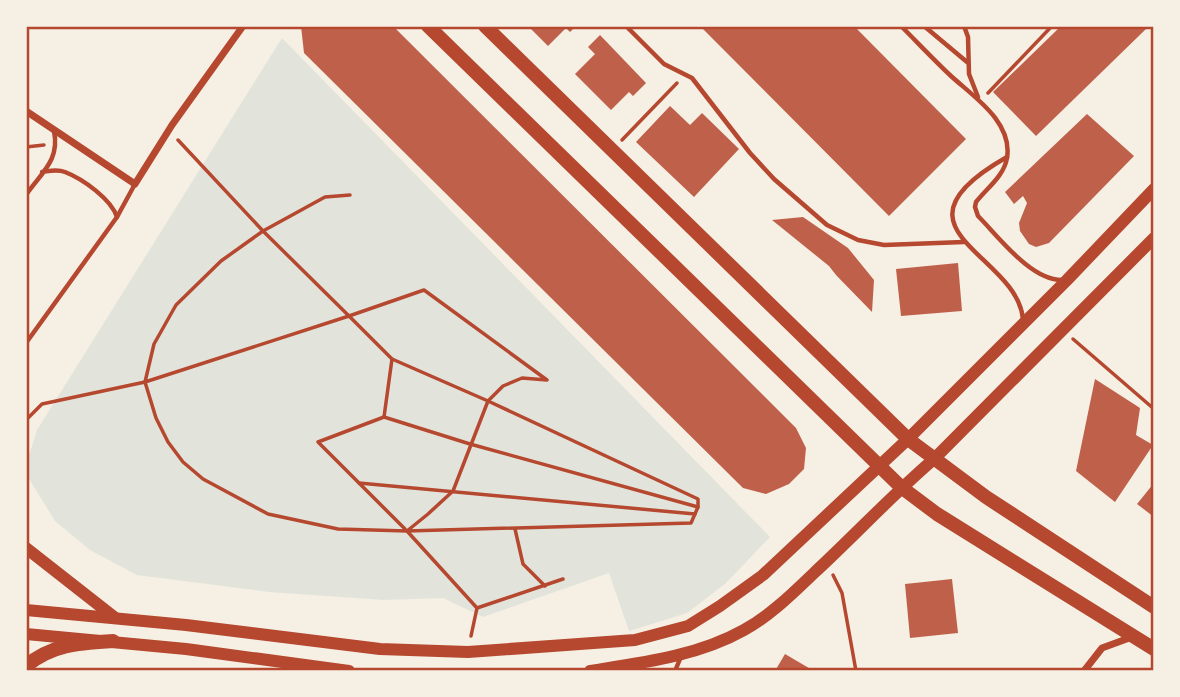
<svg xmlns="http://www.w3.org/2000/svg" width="1180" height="697" viewBox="0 0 1180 697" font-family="'Work Sans',sans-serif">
  <rect width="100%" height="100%" fill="#f6efe4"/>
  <polygon fill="#e2e4dc" points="282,38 770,537 725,584 687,613 629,631 609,573 483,617 443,598 384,600 269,592 137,575 90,550 55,521 26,474 26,465 37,430"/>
  <g fill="#bf614a">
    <polygon points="301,26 393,26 796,428 806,448 804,469 789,484 766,494 743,488 304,53"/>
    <polygon points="528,26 576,26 570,32 566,28 548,46"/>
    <polygon points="700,26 854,26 966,139 889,216"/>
    <polygon points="1061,26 1145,26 1147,28 1036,136 993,92"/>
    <polygon points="600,35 646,83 633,96 629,92 611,110 575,74 595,54 588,47"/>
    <polygon points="670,106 690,125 702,113 739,149 694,197 636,142"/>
    <polygon points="1087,114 1134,156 1049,243 1036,247 1029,244 1020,231 1019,223 1027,203 1023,196 1014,204 1005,192"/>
    <polygon points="803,217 848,248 874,280 872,312 836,275 829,266 772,220"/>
    <polygon points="958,263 962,311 901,316 896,269"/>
    <polygon points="1095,379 1140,408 1136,435 1153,445 1115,502 1076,471"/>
    <polygon points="1154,483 1154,517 1137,504"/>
    <polygon points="952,579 958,633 910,638 905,584"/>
    <polygon points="785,654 814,671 775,671"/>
  </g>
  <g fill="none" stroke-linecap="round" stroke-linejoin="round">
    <g stroke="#b5482f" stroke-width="3.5">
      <polyline points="988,93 1052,26"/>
      <polyline points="178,140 263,231 349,316 424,290 547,380 522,378 503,386 488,401 453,491 428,514 407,531 691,523 698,507 698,499 488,401 392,359"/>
      <polyline points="622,140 677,83"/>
      <polyline points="26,147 44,145"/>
      <polyline points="350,195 325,197 263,231 221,261 176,305 154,344 145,382 349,316 392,359 384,417 470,444 698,507"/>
      <polyline points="1073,339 1154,409"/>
      <polyline points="384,417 318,442 405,529"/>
      <polyline points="26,420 42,404 145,382 156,418 168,442 183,462 203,479 268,514 338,529 407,531 477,608 471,636"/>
      <polyline points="359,483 695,514"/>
      <polyline points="515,529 523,564 545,586"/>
      <polyline points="833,575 842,593 856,671"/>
      <polyline points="477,608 563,579"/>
    </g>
    <g stroke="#b5482f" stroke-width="4.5">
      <polyline points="626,26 664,64 692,78 750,153 774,179 827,225 858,240 884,245 964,242"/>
      <path d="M901,26C918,43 934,60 951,76C974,97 1013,122 1007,158C1004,176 987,188 976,202L975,207L978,216C999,237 1031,281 1063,280"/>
      <polyline points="924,26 967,62"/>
      <polyline points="964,26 968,37 969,74 978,97"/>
      <path d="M1007,157C878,230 1017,253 1023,319"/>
      <path d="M42,172C50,171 57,169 65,172C83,179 111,199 117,217"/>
      <path d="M26,195C42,172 60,160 54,131"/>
      <polyline points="26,343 117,217 135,184"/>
      <polyline points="675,671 680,659"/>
    </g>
    <g stroke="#b5482f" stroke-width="7">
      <polyline points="26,111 135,184 172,125 243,26"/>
      <polyline points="1084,671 1102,648 1132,637"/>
    </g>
    <g stroke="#b5482f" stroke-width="12">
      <polyline points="26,548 114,617"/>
      <polyline points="26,610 186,625 380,649 468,652 635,640 688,626 720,606 763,575 908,439 1067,280 1154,189"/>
      <polyline points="26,634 186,649 349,671"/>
      <path d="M590,671C641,663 698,656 744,630C771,615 792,594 814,573C855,535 892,495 934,459L1154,238"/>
    </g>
    <g stroke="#b5482f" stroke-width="14">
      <polyline points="428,26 901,487 937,514 1154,649"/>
      <polyline points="485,26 908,439 986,497 1154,607"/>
      <path d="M26,666C52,644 80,643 113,641"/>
    </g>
  </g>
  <rect width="1180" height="697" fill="none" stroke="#f6efe4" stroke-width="56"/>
  <rect x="28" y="28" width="1124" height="641" fill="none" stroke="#b5482f" stroke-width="2.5"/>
</svg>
